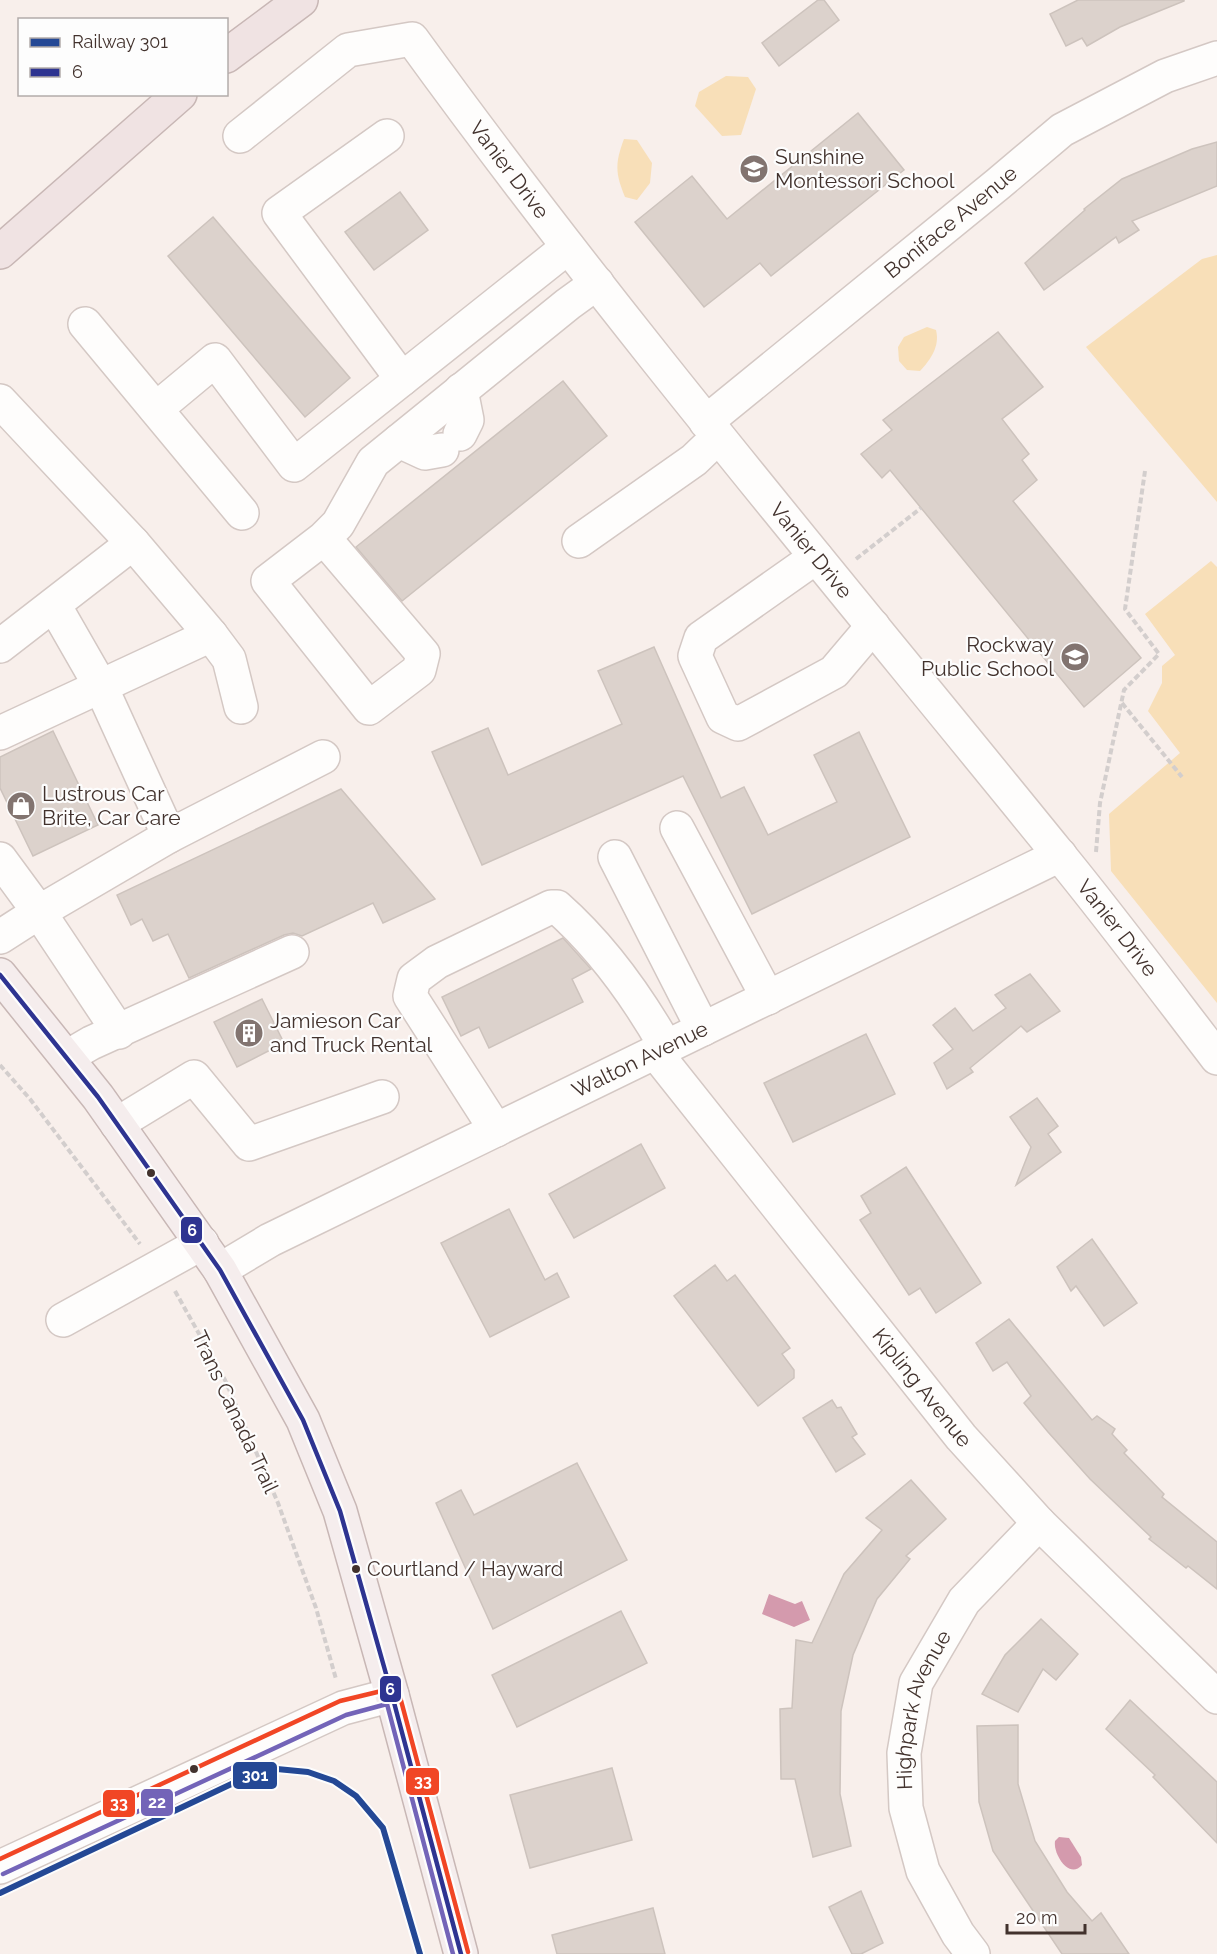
<svg xmlns="http://www.w3.org/2000/svg" width="1217" height="1954" viewBox="0 0 1217 1954" font-family="Raleway,sans-serif">
  <rect width="100%" height="100%" fill="#f8efeb"/>
  <g fill="#f8dfb8">
    <polygon points="726,76 748,77 756,89 741,135 722,136 695,106 699,92"/>
    <path d="M624,139L637,140L652,163L650,183L637,200L625,197C615,173 615,163 624,139Z"/>
    <polygon points="1217,255 1217,502 1086,347 1202,259"/>
    <path d="M927,327L936,330C940,346 931,359 920,371L907,370L899,361L898,347L904,337Z"/>
    <polygon points="1211,561 1217,567 1217,1003 1111,871 1109,814 1180,753 1148,711 1162,683 1162,666 1175,655 1145,614"/>
  </g>
  <g fill="#d49aad">
    <polygon points="769,1594 795,1604 802,1601 810,1620 794,1627 762,1614"/>
    <path d="M1059,1837L1069,1838L1081,1857L1082,1865C1069,1880 1053,1854 1055,1841Z"/>
  </g>
  <g fill="#dcd2cc" stroke="#cdc3bd" stroke-width="1.5">
    <polygon points="818,0 824,0 839,20 779,66 762,43"/>
    <polygon points="1078,0 1184,0 1184,1 1120,27 1087,46 1082,38 1066,46 1050,14"/>
    <polygon points="858,113 904,170 771,276 760,263 704,307 635,222 692,176 727,219"/>
    <polygon points="1217,142 1217,186 1132,221 1139,230 1119,243 1116,237 1044,290 1025,263 1085,210 1084,209 1122,179 1192,149"/>
    <polygon points="400,192 428,230 374,270 345,232"/>
    <polygon points="213,217 350,378 305,417 168,256"/>
    <polygon points="998,332 1043,387 1002,419 1029,454 1022,460 1037,480 1013,501 1141,658 1084,707 890,470 882,478 861,454 892,430 883,420"/>
    <polygon points="563,381 607,436 402,601 356,547"/>
    <polygon points="654,647 721,798 744,787 768,835 837,802 814,755 859,732 910,837 752,914 683,776 482,865 432,752 488,728 508,775 622,724 598,671"/>
    <polygon points="53,731 98,825 33,856 0,788 0,757"/>
    <polygon points="341,789 435,899 383,923 373,903 302,936 293,933 284,935 189,978 168,934 153,941 142,919 131,925 117,895"/>
    <polygon points="563,938 591,969 572,979 583,1002 489,1048 479,1027 461,1036 442,997"/>
    <polygon points="1030,974 1060,1011 1027,1032 1021,1026 970,1068 973,1072 947,1089 934,1063 953,1049 933,1025 955,1008 973,1031 1006,1008 995,995"/>
    <polygon points="262,999 284,1043 237,1067 214,1022"/>
    <polygon points="866,1034 895,1094 793,1142 764,1083"/>
    <polygon points="1037,1098 1058,1126 1048,1134 1061,1152 1016,1185 1031,1147 1010,1117"/>
    <polygon points="641,1144 665,1188 574,1238 549,1194"/>
    <polygon points="906,1167 981,1283 936,1313 920,1288 909,1295 860,1220 871,1213 861,1196"/>
    <polygon points="509,1209 545,1280 557,1273 569,1297 490,1337 441,1243"/>
    <polygon points="1092,1239 1137,1303 1104,1326 1076,1286 1071,1291 1057,1267"/>
    <polygon points="715,1265 727,1281 735,1275 790,1348 782,1354 794,1370 794,1378 758,1406 674,1296"/>
    <polygon points="1009,1319 1092,1420 1097,1416 1115,1429 1112,1434 1127,1450 1124,1453 1164,1494 1162,1497 1217,1542 1217,1589 1188,1566 1186,1568 1149,1539 1151,1537 1090,1479 1048,1432 1024,1403 1031,1396 1007,1362 993,1371 976,1343"/>
    <polygon points="832,1400 837,1408 841,1407 857,1434 852,1437 865,1454 836,1472 803,1418"/>
    <polygon points="577,1463 627,1560 493,1629 436,1503 461,1490 474,1515"/>
    <polygon points="911,1480 946,1519 906,1556 910,1559 877,1599 853,1655 841,1711 840,1794 851,1846 813,1857 795,1779 781,1779 780,1709 792,1708 796,1640 812,1643 844,1574 882,1530 866,1518"/>
    <polygon points="621,1611 647,1663 517,1727 492,1675"/>
    <polygon points="1041,1619 1078,1654 1056,1680 1043,1669 1018,1712 982,1694 1005,1655"/>
    <polygon points="1130,1700 1217,1782 1217,1843 1153,1777 1155,1775 1106,1729"/>
    <polygon points="1018,1725 1018,1784 1035,1841 1067,1892 1092,1921 1101,1913 1129,1954 1062,1954 993,1851 979,1802 977,1726"/>
    <polygon points="612,1768 632,1840 530,1868 510,1795"/>
    <polygon points="861,1891 883,1943 861,1954 852,1954 829,1907"/>
    <polygon points="653,1908 665,1954 557,1954 552,1935"/>
  </g>
  <g fill="none" stroke-linecap="round" stroke-linejoin="round">
    <g stroke="#d4c8c4" stroke-width="36">
      <g id="minor">
        <path id="s1" d="M240,136L348,50L412,39C615,319 839,583 1057,852C1112,919 1164,989 1217,1058"/>
        <polyline points="387,136 279,213 402,379"/>
        <polyline points="85,324 242,513"/>
        <polyline points="0,401 133,543 211,635 0,733"/>
        <polyline points="156,409 215,360 294,465 568,247"/>
        <path id="s2" d="M706,422L998,184L1062,130L1165,76L1217,58"/>
        <polyline points="460,434 467,420 461,390"/>
        <polyline points="399,441 425,453 442,450"/>
        <polyline points="324,538 423,654 419,670 369,708 268,581 324,538 338,524 373,462 568,304 597,283"/>
        <polyline points="579,541 694,460 718,437"/>
        <polyline points="816,557 701,638 695,656 723,717 738,724 834,672 873,626"/>
        <polyline points="54,605 101,687 169,836"/>
        <polyline points="211,635 229,659 241,707"/>
        <polyline points="0,646 133,543"/>
        <polyline points="677,828 768,998"/>
        <polyline points="615,857 703,1029"/>
        <polyline points="0,859 39,912 169,836 323,757"/>
        <polyline points="0,937 39,912 119,1032"/>
        <path id="s3" d="M655,1052L961,1437L1039,1523L1217,1697"/>
        <polyline points="67,1057 91,1043 292,952"/>
        <polyline points="117,1124 194,1077 249,1144 382,1097"/>
        <path d="M496,1130L410,996L414,979L437,962L551,907H557C601,946 637,996 666,1047"/>
        <path id="s4" d="M220,1270L270,1240L1060,855"/>
        <polyline points="63,1320 202,1243"/>
        <polyline points="0,1867 343,1708 392,1695"/>
        <path id="s5" d="M973,1954L958,1934L923,1871L906,1808L904,1753L916,1683L964,1601L1039,1523"/>
      </g>
    </g>
    <g stroke="#c8b7b5" stroke-width="36">
      <polyline id="major" points="0,975 98,1097 220,1270 303,1420 340,1511 392,1695 461,1954"/>
    </g>
    <g stroke="#c8b7b5" stroke-width="36">
      <g id="highway">
        <polyline points="226,56 301,0"/>
        <polyline points="0,252 180,94"/>
      </g>
    </g>
    <g stroke="#d3cecd" stroke-width="4" stroke-dasharray="6 3" stroke-linecap="butt">
      <polyline points="856,559 921,508"/>
      <polyline points="1122,703 1182,777"/>
      <polyline points="1096,852 1100,803 1124,690 1159,654 1125,609 1145,471"/>
      <polyline points="0,1065 30,1099 140,1244"/>
      <polyline points="175,1291 225,1380 278,1503 316,1608 336,1679"/>
    </g>
    <use href="#minor" stroke="#fefdfc" stroke-width="33"/>
    <use href="#major" stroke="#f5eded" stroke-width="33"/>
    <use href="#highway" stroke="#f0e3e3" stroke-width="33"/>
    <g stroke="#fdfdfd" stroke-width="9">
      <polyline id="bus-1" points="0,975 98,1097 220,1270 303,1420 340,1511 392,1695 461,1954"/>
    </g>
    <g stroke="#fdfdfd" stroke-width="9">
      <polyline id="bus-2" points="3,1874 346,1715 387,1704 453,1954"/>
    </g>
    <g stroke="#fdfdfd" stroke-width="9">
      <polyline id="bus-3" points="0,1859 340,1701 394,1688 399,1693 468,1952"/>
    </g>
    <use href="#bus-1" stroke="#2e3491" stroke-width="4.5"/>
    <use href="#bus-2" stroke="#7364b8" stroke-width="4.5"/>
    <use href="#bus-3" stroke="#f14625" stroke-width="4.5"/>
    <g stroke="#fdfdfd" stroke-width="10">
      <polyline id="rail-1" points="0,1893 242,1779 277,1769 308,1772 334,1781 356,1796 383,1828 420,1954"/>
    </g>
    <use href="#rail-1" stroke="#244895" stroke-width="6"/>
  </g>
  <defs>
    <g id="school-disc" transform="scale(1.5)"><circle r="9.5" fill="#827470" stroke="#fdfdfd"/><path d="M0-5L7-2L0 1L-7-2ZM-4 1L0 2.5L4 1V4Q0 6-4 4Z" fill="#fff"/></g>
    <g id="shop-disc" transform="scale(1.5)"><circle r="9.5" fill="#827470" stroke="#fdfdfd"/><path d="M-5-2.5h2.3a2.7 3.5 0 0 1 5.4 0H5L5.5 6h-11ZM-1.5-2.5h3a1.5 2.3 0 0 0-3 0Z" fill="#fff"/></g>
    <g id="building-disc" transform="scale(1.5)"><circle r="9.5" fill="#827470" stroke="#fdfdfd"/><path d="M-4-6H4V6H1V3H-1V6H-4ZM-2.5-4.3h1.7v1.8h-1.7ZM.8-4.3h1.7v1.8H.8ZM-2.5-1h1.7V.8h-1.7ZM.8-1h1.7V.8H.8Z" fill="#fff"/></g>
  </defs>
  <g fill-rule="evenodd">
    <use href="#school-disc" x="754" y="169"/>
    <use href="#school-disc" x="1075" y="657"/>
    <use href="#shop-disc" x="21" y="806"/>
    <use href="#building-disc" x="249" y="1033"/>
  </g>
  <g fill="#42322d" stroke="#fdfdfd" stroke-width="2">
    <circle cx="151" cy="1173" r="5"/>
    <circle cx="356" cy="1569" r="5"/>
    <circle cx="194" cy="1769" r="5"/>
  </g>
  <g text-anchor="middle" stroke-width="4.5" stroke-linejoin="round" paint-order="stroke">
    <g font-size="20" fill="#42322d" stroke="#fdfdfd" text-anchor="start">
      <text x="367" y="1576">Courtland / Hayward</text>
    </g>
    <g font-size="21" fill="#42322d" stroke="#fdfdfd" text-anchor="start">
      <text x="775" y="164">Sunshine<tspan x="775" dy="24">Montessori School</tspan></text>
      <text x="1054" y="652" text-anchor="end">Rockway<tspan x="1054" dy="24">Public School</tspan></text>
      <text x="42" y="801">Lustrous Car<tspan x="42" dy="24">Brite, Car Care</tspan></text>
      <text x="270" y="1028">Jamieson Car<tspan x="270" dy="24">and Truck Rental</tspan></text>
    </g>
    <g font-size="21" fill="#42322d" stroke="#fdfdfd">
      <text dy="7" stroke="none"><textPath href="#s1" startOffset="366">Vanier Drive</textPath></text>
      <text dy="7" stroke="none"><textPath href="#s2" startOffset="316">Boniface Avenue</textPath></text>
      <text dy="7" stroke="none"><textPath href="#s1" startOffset="852">Vanier Drive</textPath></text>
      <text dy="7" stroke="none"><textPath href="#s1" startOffset="1338">Vanier Drive</textPath></text>
      <text dy="7" stroke="none"><textPath href="#s4" startOffset="470">Walton Avenue</textPath></text>
      <text dy="7" stroke="none"><textPath href="#s3" startOffset="429">Kipling Avenue</textPath></text>
      <text transform="translate(235 1412) rotate(65)" y="7">Trans Canada Trail</text>
      <text dy="7" stroke="none"><textPath href="#s5" startOffset="264">Highpark Avenue</textPath></text>
    </g>
  </g>
  <g stroke="#fdfdfd" stroke-width="2">
    <rect x="180" y="1216" width="23" height="28" rx="6" fill="#2e3491"/>
    <rect x="379" y="1675" width="23" height="28" rx="6" fill="#2e3491"/>
    <rect x="232" y="1761" width="46" height="29" rx="6" fill="#244895"/>
    <rect x="405" y="1767" width="35" height="29" rx="6" fill="#f14625"/>
    <rect x="140" y="1788" width="34" height="29" rx="6" fill="#7364b8"/>
    <rect x="102" y="1789" width="34" height="29" rx="6" fill="#f14625"/>
  </g>
  <g font-size="16" text-anchor="middle" font-weight="bold" fill="#fff">
    <text x="192" y="1236">6</text>
    <text x="390" y="1695">6</text>
    <text x="255" y="1781">301</text>
    <text x="423" y="1787">33</text>
    <text x="157" y="1808">22</text>
    <text x="119" y="1809">33</text>
  </g>
  <rect x="18" y="18" width="210" height="78" fill="#fdfdfd" stroke="#b2acaa" stroke-width="1.5"/>
  <rect x="30" y="38" width="30" height="9" fill="#244895" stroke="#b2acaa" stroke-width="1.5"/>
  <text x="72" y="48" font-size="18" fill="#42322d">Railway 301</text>
  <rect x="30" y="68" width="30" height="9" fill="#2e3491" stroke="#b2acaa" stroke-width="1.5"/>
  <text x="72" y="78" font-size="18" fill="#42322d">6</text>
  <path d="M1007 1924v9h78v-9" fill="none" stroke="#42322d" stroke-width="3"/>
  <text x="1016" y="1924" font-size="18" fill="#42322d" stroke="#fdfdfd" stroke-width="4.5" paint-order="stroke">20 m</text>
</svg>
